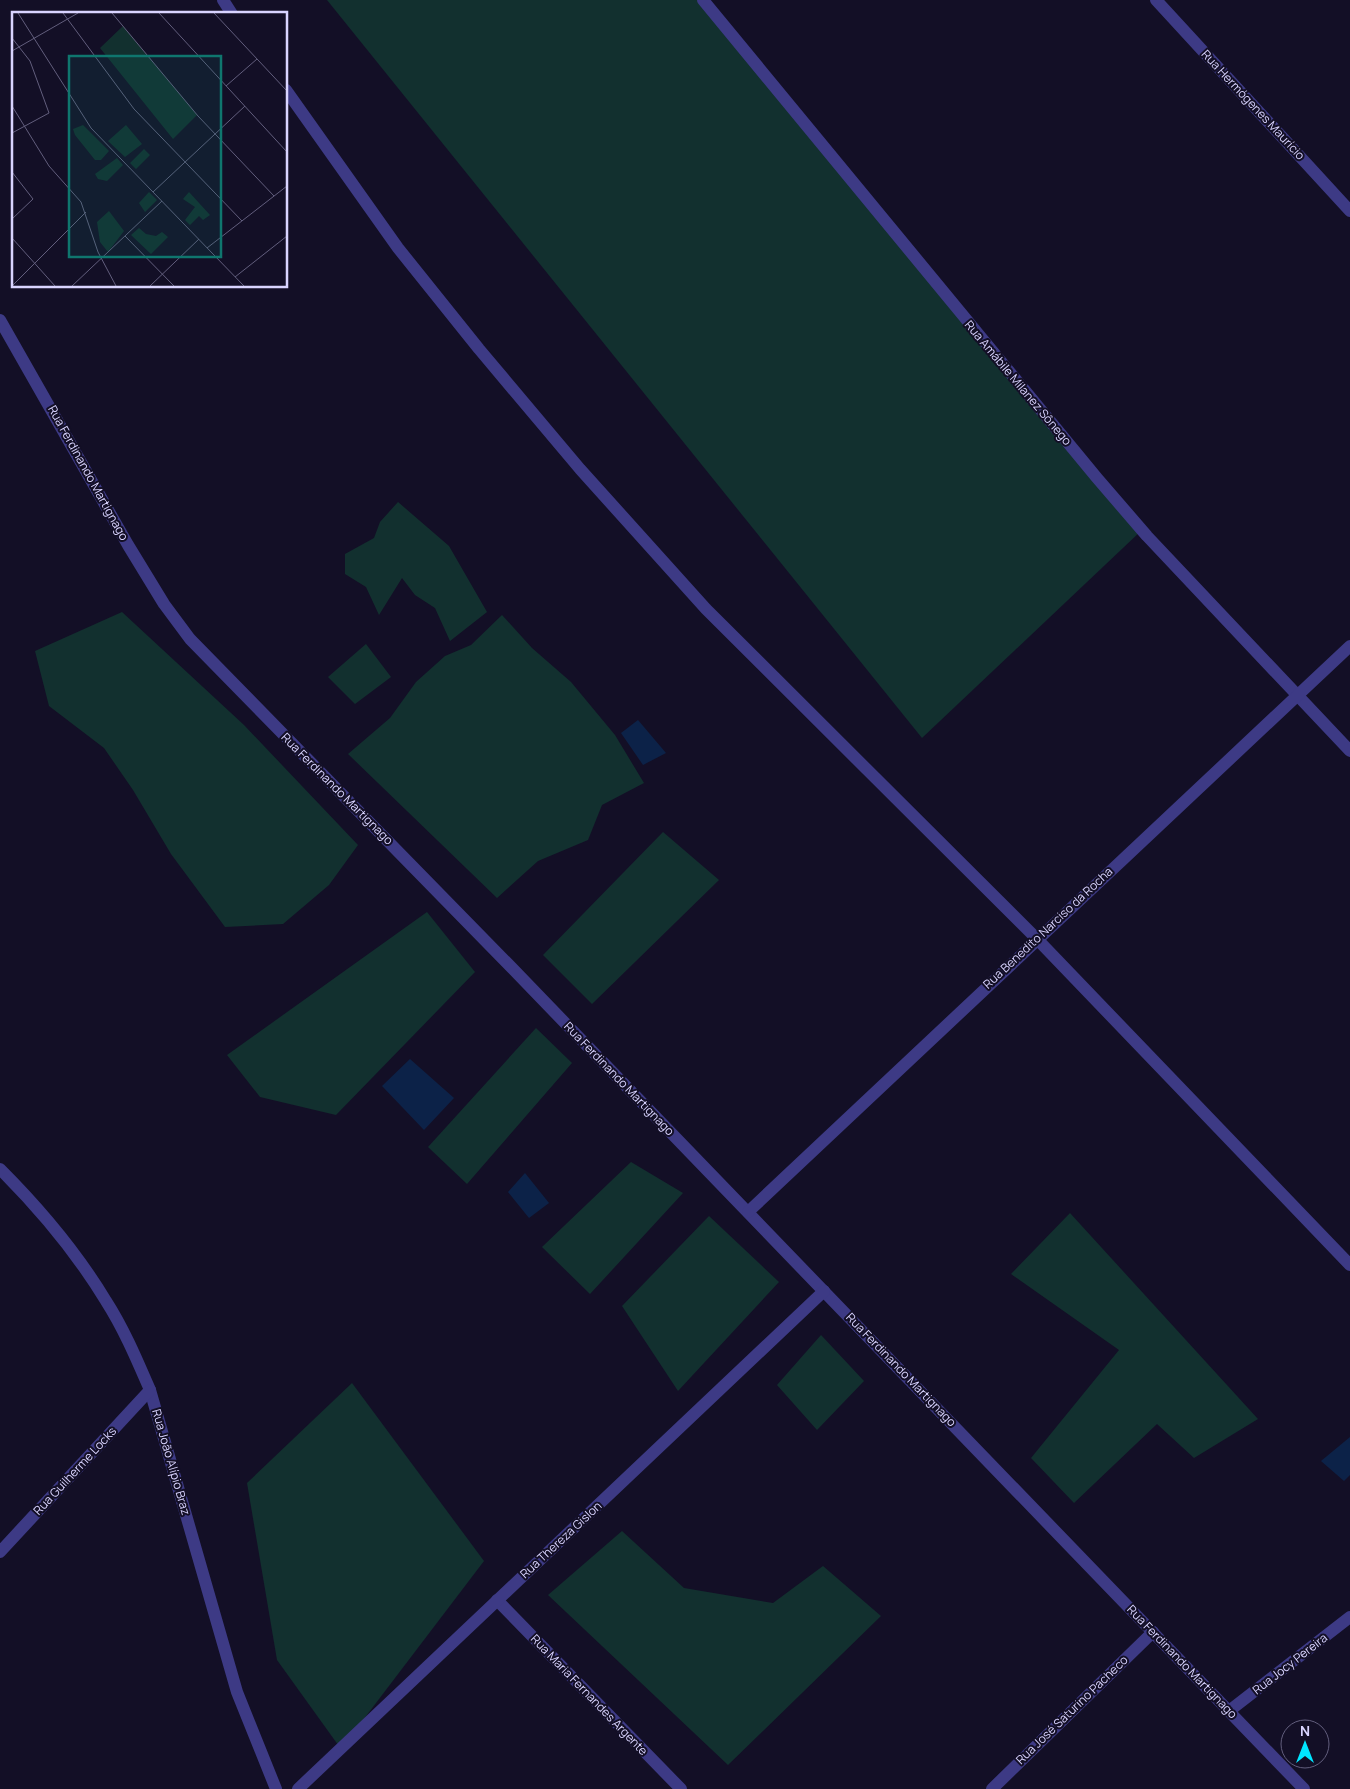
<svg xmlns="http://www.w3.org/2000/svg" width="1350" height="1789" viewBox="0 0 1350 1789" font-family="Manrope,sans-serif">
  <rect width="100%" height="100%" fill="#130f26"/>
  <g fill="#12302f">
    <polygon points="327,0 702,0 1142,530 922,738"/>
    <polygon points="398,502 449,546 487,612 450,641 435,608 415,595 402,578 379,615 366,587 345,574 345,554 374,538 380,522"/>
    <polygon points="122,612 244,725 358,845 329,885 283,924 225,927 171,854 133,790 104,748 49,706 35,651"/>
    <polygon points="502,615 532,648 571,682 615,735 644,783 602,805 588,840 538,861 497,898 348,754 390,718 416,682 445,656 471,645"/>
    <polygon points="366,644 391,677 355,704 328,677"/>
    <polygon points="663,832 719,880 592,1004 543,955"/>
    <polygon points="427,912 475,972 336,1115 260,1097 227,1055"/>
    <polygon points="536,1028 572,1063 467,1184 428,1147"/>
    <polygon points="631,1162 683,1193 590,1294 542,1247"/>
    <polygon points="1070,1213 1258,1419 1194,1458 1157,1424 1074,1503 1031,1458 1119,1350 1011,1274"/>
    <polygon points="709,1216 779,1282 678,1391 622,1306"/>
    <polygon points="821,1335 864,1381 817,1430 777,1385"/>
    <polygon points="352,1383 484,1561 341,1749 277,1660 247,1483"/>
    <polygon points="622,1531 684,1588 773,1603 823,1566 881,1616 728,1765 548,1595"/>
  </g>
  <g fill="#0c2248">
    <polygon points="638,720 666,753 643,765 621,733"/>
    <polygon points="410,1059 454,1098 424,1130 382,1086"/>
    <polygon points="525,1173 549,1203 529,1218 508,1192"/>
    <polygon points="1350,1437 1350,1475 1344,1481 1321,1461"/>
  </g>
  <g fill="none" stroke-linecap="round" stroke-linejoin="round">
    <g stroke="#3d3a85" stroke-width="12">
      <polyline points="223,0 232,14"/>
      <polyline points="703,0 1097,478 1147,536 1350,751"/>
      <polyline points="1156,0 1350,211"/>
      <polyline points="286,90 398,248 479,349 580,469 706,609 1037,939 1350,1265"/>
      <polyline points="0,320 128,545 164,604 190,639 512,968 1304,1789"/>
      <path d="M0,1169C39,1208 77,1253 106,1301C124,1329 137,1360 150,1390L237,1692L276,1789"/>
      <polyline points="748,1212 1350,646"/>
      <polyline points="0,1552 150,1390"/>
      <polyline points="497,1600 681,1789"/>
      <polyline points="1229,1711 1350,1617"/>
      <polyline points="298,1789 824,1291"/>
      <polyline points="992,1789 1153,1632"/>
    </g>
  </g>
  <g text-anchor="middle" stroke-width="4" stroke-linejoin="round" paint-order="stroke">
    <g font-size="12" fill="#d9d4ff" stroke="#130f26">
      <text transform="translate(1253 105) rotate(47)" y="4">Rua Hermógenes Maurício</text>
      <text transform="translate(1018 383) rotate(50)" y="4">Rua Amábile Milanez Sônego</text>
      <text transform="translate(88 473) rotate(61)" y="4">Rua Ferdinando Martignago</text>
      <text transform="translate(337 789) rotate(45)" y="4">Rua Ferdinando Martignago</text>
      <text transform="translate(1048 928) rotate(-43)" y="4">Rua Benedito Narciso da Rocha</text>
      <text transform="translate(619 1079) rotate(46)" y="4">Rua Ferdinando Martignago</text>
      <text transform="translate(901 1370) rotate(46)" y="4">Rua Ferdinando Martignago</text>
      <text transform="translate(171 1462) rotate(74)" y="4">Rua João Alípio Braz</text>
      <text transform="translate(75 1471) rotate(-47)" y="4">Rua Guilherme Locks</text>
      <text transform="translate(561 1540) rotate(-43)" y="4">Rua Thereza Gislon</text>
      <text transform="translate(1182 1662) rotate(46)" y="4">Rua Ferdinando Martignago</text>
      <text transform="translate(1290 1664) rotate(-38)" y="4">Rua Jocy Pereira</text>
      <text transform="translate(589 1695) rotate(46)" y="4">Rua Maria Fernandes Argente</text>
      <text transform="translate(1072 1710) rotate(-44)" y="4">Rua José Saturino Pacheco</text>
    </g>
  </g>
  <g transform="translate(12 12)">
    <rect width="275" height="275" fill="#130f26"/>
    <path d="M111,14L185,103L161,127L88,36ZM71,113L97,139L89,148H83L63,123L61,117ZM114,113L130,132L113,145L96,129ZM132,137L138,143L124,157L118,151ZM105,146L111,153L95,169L86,167L83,162ZM137,180L145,188L133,200L127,191ZM177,180L198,203L191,208L187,204L178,213L173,208L183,195L171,187ZM97,199L112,219L96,240L88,230L85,210ZM127,216L134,222L144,224L150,220L156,225L139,242L119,223Z" fill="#12302f"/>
    <path fill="none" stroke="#625e7d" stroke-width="1" d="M6,1L79,116L232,274M51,1L122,97L230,209M100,1L186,104L262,184M147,1L275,140M202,1L275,79M0,26L18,49L37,101L0,121M0,39L66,1M214,74L245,47M0,94L37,154L69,190L86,240L104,274M0,160L21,187L0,207M141,180L233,94M113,224L162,274M0,226L43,274M195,236L275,174M223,265L275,224M0,274L74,200M60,274L150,189M138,274L187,227"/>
    <path fill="#0f766e" fill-opacity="0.15" stroke="#0f766e" stroke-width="2.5" d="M57,44H209V245H57Z"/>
    <rect width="275" height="275" fill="none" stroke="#d9d4ff" stroke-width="2.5"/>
  </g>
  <g transform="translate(1305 1744)"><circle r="24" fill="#130f26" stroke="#625e7d"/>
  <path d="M0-4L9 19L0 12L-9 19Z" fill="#00e5ff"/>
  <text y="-8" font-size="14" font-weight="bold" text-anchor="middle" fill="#d9d4ff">N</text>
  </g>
</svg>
